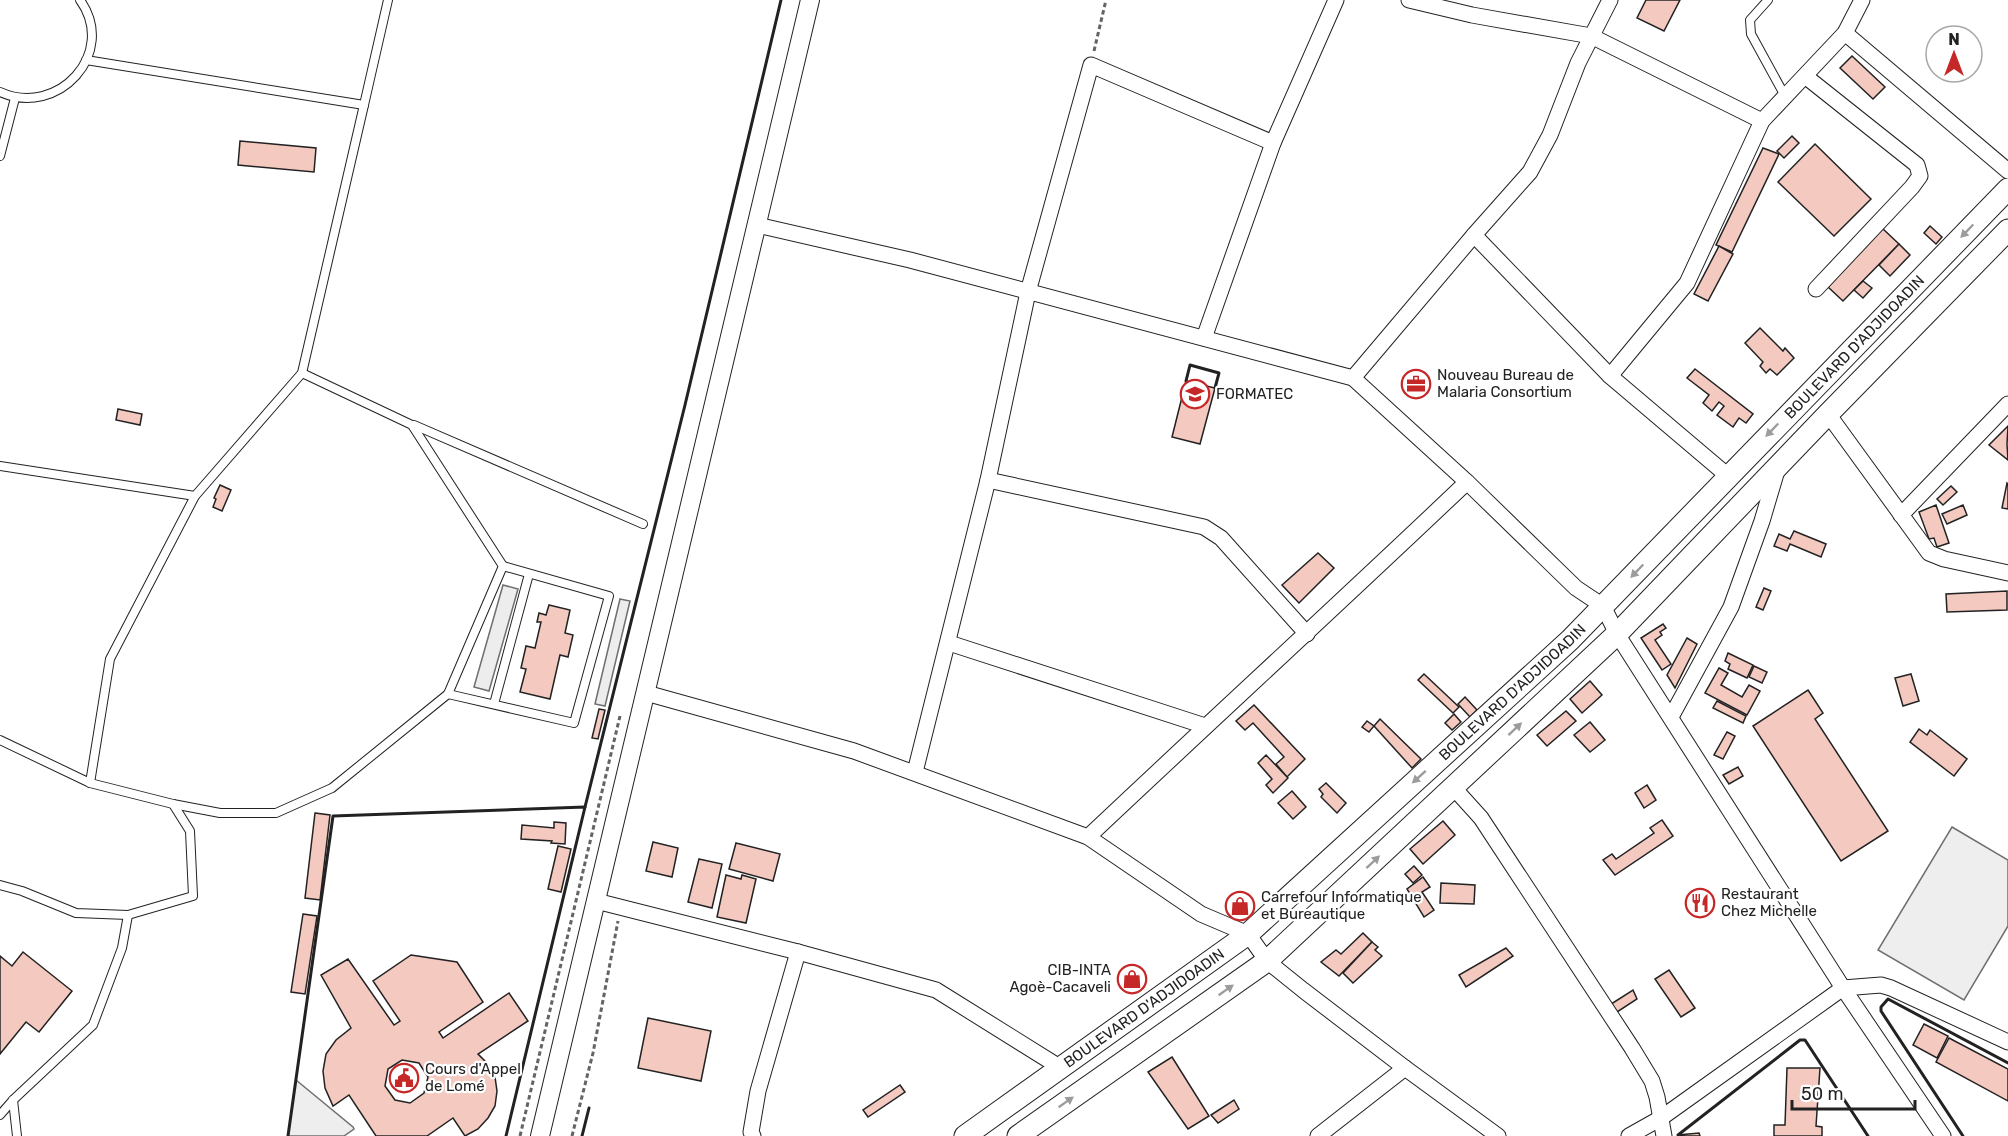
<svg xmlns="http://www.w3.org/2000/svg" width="2008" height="1136" viewBox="0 0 2008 1136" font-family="Rubik,sans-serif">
  <rect width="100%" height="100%" fill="#fff"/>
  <g fill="#eee" stroke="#6f6f6f" stroke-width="1.5">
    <polygon points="1952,827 2008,860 2008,926 1964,1000 1878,950"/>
    <polygon points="296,1080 353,1127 354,1129 344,1136 288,1136"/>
  </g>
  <g fill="#ededed" stroke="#6f6f6f" stroke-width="1.5">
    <polygon points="503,585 518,589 489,691 474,687"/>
    <polygon points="620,599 630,601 605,706 595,704"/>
  </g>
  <g fill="#f3c9c0" stroke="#222" stroke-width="1.5" fill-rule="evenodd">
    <polygon points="1646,0 1680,0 1664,31 1637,18"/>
    <polygon points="1852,56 1885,87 1873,99 1840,68"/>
    <polygon points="1792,136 1799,143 1784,158 1777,151"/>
    <polygon points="240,141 316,148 314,172 238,165"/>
    <polygon points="1815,144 1871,199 1834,236 1778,182"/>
    <polygon points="1763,148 1779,154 1732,252 1716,245"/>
    <polygon points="1930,226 1942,237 1936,244 1924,233"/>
    <polygon points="1882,228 1899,244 1843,301 1828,287"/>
    <polygon points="1899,244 1910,255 1890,276 1879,265"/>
    <polygon points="1719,246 1733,254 1708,301 1694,294"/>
    <polygon points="1863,281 1872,288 1863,298 1854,290"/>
    <polygon points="1760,328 1783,351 1785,348 1794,358 1777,375 1770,369 1766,373 1760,366 1763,362 1745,343"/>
    <polygon points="1695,369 1753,414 1746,423 1739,418 1733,427 1717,415 1724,406 1719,402 1712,411 1703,403 1709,395 1687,378"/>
    <polygon points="1186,381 1215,388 1200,444 1172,437"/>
    <polygon points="118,409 142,414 140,425 116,420"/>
    <polygon points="2008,426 2007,444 2008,460 1989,445"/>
    <polygon points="2007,483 2008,484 2008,509 2002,508"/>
    <polygon points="220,485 231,490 222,511 213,507 216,499 214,498"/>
    <polygon points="1951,486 1957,492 1943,505 1937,499"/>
    <polygon points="1936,505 1949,543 1937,547 1934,538 1929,539 1919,512"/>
    <polygon points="1963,505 1967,515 1947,524 1942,514"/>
    <polygon points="1794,531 1826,544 1821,557 1790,544 1787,551 1774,546 1779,534 1790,539"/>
    <polygon points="1318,553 1334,568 1299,603 1282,585"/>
    <polygon points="1764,588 1771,591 1763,610 1756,607"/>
    <polygon points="2007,591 2007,610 1947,612 1946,594"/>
    <polygon points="549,605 570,610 565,633 573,635 568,657 560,655 550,699 520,692 526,669 521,668 526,646 535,648 541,622 537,622 539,613 546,615"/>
    <polygon points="1663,624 1666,628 1660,632 1662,635 1655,640 1671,664 1662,670 1641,638"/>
    <polygon points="1687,638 1697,644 1675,688 1667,675"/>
    <polygon points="1728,653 1753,665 1747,678 1728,669 1730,664 1725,661"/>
    <polygon points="1754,666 1767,672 1762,683 1749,677"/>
    <polygon points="1719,668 1728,673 1721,685 1742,697 1749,685 1760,691 1747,715 1705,693"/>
    <polygon points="1424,674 1459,707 1453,713 1418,680"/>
    <polygon points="1911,674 1919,701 1903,706 1895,678"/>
    <polygon points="1590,681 1602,695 1582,713 1570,699"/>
    <polygon points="1808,690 1823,713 1815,719 1888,831 1841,861 1753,726"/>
    <polygon points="1465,697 1477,710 1470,717 1458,704"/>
    <polygon points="1717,701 1746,716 1743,723 1713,708"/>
    <polygon points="1254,705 1305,759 1287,777 1276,764 1284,757 1253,723 1245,730 1236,721"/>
    <polygon points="599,709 605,710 598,739 592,738"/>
    <polygon points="1566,711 1576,721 1547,746 1537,735"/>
    <polygon points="1454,714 1461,722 1452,730 1445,723"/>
    <polygon points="1380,719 1421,759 1412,768 1374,726"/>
    <polygon points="1367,721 1374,726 1369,732 1362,727"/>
    <polygon points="1590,722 1605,740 1590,752 1574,735"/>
    <polygon points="1919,729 1927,735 1930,730 1967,759 1954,776 1910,742"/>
    <polygon points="1727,732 1735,736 1723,759 1714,755"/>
    <polygon points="1266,755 1288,778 1273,793 1266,785 1272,779 1258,763"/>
    <polygon points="1738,767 1743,776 1729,784 1723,775"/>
    <polygon points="1326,783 1346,803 1337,813 1321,797 1323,794 1319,789"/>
    <polygon points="1647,785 1656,800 1644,808 1635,793"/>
    <polygon points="1292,791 1306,807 1293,819 1278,803"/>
    <polygon points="315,813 330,815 320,900 305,898"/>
    <polygon points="1662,820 1673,836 1615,875 1603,860 1612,854 1616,859 1654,833 1650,828"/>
    <polygon points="1443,821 1455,835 1423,864 1410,849"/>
    <polygon points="554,822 566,823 565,844 551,843 552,841 521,839 522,825 554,828"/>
    <polygon points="653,842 678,848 672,877 646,871"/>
    <polygon points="736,843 780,854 773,881 729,869"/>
    <polygon points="558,846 571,849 561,892 548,889"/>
    <polygon points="699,859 722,864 712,908 688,902"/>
    <polygon points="1414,866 1422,875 1413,883 1405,874"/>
    <polygon points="726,875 741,879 742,875 756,879 746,923 717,917"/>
    <polygon points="1423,877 1430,887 1422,892 1434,910 1424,917 1407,889"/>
    <polygon points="1441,883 1475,885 1474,904 1440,903"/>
    <polygon points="303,914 317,916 305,994 291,992"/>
    <polygon points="1363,933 1372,942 1339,976 1321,962 1336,950 1341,954"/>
    <polygon points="1372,942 1378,947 1375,950 1382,956 1353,983 1343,973"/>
    <polygon points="1506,948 1513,956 1466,987 1459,975"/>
    <polygon points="23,952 72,991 39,1032 26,1022 0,1054 0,956 12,966"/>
    <path d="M411,955L457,962L483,1002L439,1032L443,1038L509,993L528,1021L478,1054L488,1064L495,1077L497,1091L495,1106L488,1118L478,1129L465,1136L453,1118L427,1136H376L349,1095L333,1106L325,1088L323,1071L326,1054L336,1040L351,1028L321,975L348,959L394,1025L400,1021L373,981ZM402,1060L419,1063L428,1077L424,1093L410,1103L395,1100L385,1086L388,1069Z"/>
    <polygon points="1669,970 1695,1008 1681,1017 1655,979"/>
    <polygon points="1633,990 1637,999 1614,1014 1608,1006"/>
    <polygon points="648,1018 711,1031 701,1081 638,1068"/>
    <polygon points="1924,1024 1948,1036 1937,1058 1913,1045"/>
    <polygon points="1949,1038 2008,1069 2008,1101 1936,1062"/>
    <polygon points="1172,1057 1209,1116 1188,1129 1148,1072"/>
    <polygon points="1787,1068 1820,1068 1816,1126 1822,1127 1822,1136 1774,1136 1774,1125 1785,1125"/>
    <polygon points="900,1085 905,1092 868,1117 863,1110"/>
    <polygon points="1234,1100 1239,1109 1218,1123 1211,1115"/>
    <polygon points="1699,1133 1700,1136 1678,1136 1678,1135"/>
  </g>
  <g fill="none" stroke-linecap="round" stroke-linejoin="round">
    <g stroke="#222" stroke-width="10">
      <g id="service">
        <polyline points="1768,0 1750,20 1751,34 1785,96"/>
        <polyline points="86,60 364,105 388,0"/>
        <path d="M0,92C58,118 118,53 80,0"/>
        <polyline points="0,156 15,98"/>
        <polyline points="414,425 643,524"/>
        <polyline points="0,466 195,496 302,373 364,105"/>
        <polyline points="448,694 574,723 609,596 503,566"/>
        <polyline points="494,704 529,574"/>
        <polyline points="0,740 90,783 110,659 195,496"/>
        <polyline points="90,783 173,804 220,813 276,813 332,788 448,694 503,566 412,425 302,373"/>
        <polyline points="0,885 22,891 76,913 128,915 193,896 190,831 173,804"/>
        <polyline points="13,1100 17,1136"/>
        <polyline points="0,1115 13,1100 93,1025 122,948 128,915"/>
      </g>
    </g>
    <g stroke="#222" stroke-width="17">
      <g id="minor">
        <polyline points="1409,0 1472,15 1591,36 1762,121"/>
        <polyline points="1845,33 2008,171"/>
        <polyline points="1805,76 1917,165 1920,176 1912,187 1816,289"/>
        <polyline points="757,225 910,260 1353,378 1467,482 1576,588 1603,606 1617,634 1843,988 1943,1136"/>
        <polyline points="1474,235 1610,376 1728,476"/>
        <polyline points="1204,338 1273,143 1336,0"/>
        <polyline points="1610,376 1687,283 1762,121 1845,33 1862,0"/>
        <polyline points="1353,378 1474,235 1530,172 1550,135 1578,63 1610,0"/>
        <polyline points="1828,414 1929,553 1944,559 2008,573"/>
        <polyline points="988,480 1204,527 1221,538 1307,634"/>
        <polyline points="1901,515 2008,404"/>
        <polyline points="949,643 1205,726"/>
        <polyline points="646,693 854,751 1088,837 1201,914 1248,934 1267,961 1303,990 1405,1068 1498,1136"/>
        <polyline points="1671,717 1731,607 1762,521 1778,467"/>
        <polyline points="915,772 988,480 1028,292 1091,65 1273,143"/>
        <polyline points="1453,787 1481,818 1632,1048 1652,1081 1657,1097 1664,1136"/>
        <path d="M1088,837C1214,718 1342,601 1467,482"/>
        <polyline points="596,901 798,952 936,990 1061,1068"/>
        <polyline points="753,1136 751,1132 758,1091 798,952"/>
        <polyline points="1318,1136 1405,1068"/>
        <polyline points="1629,1136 1661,1118 1843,988 1881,985 1891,988 2008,1042"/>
      </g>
    </g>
    <g stroke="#222" stroke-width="20">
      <polyline id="tertiary" points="540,1136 810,0"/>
    </g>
    <g stroke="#222" stroke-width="23">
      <g id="secondary">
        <path id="s1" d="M965,1136L1248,934L1570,640L2008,189"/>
        <polyline points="1018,1136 1267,961 1617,634 1828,414 2008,230"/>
      </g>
    </g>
    <g stroke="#646464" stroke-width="3" stroke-dasharray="4.5 3" stroke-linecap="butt">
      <polyline points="1094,51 1106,0"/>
      <polyline points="520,1136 620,716"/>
      <polyline points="572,1136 593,1053 618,921"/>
    </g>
    <use href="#service" stroke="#fff" stroke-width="8"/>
    <use href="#minor" stroke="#fff" stroke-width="15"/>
    <use href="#tertiary" stroke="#fff" stroke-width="18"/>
    <use href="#secondary" stroke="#fff" stroke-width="21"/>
    <g stroke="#222" stroke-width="3">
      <polyline points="1186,381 1190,365 1219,373 1215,388"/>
      <polyline points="585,807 685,405 781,0"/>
      <polyline points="1678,1135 1800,1040 1805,1040 1868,1136"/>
      <polyline points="288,1136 333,816 585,807 506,1136"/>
      <polyline points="582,1136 589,1108"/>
      <polyline points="1963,1136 1881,1011 1881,1007 1888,999 2008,1063"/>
    </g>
  </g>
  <defs><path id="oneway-solid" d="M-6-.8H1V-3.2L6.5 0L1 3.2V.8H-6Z" transform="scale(1.5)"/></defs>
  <g fill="#9c9c9c">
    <use href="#oneway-solid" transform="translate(1967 231) rotate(134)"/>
    <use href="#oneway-solid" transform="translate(1772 430) rotate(134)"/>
    <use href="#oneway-solid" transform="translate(1637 571) rotate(134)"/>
    <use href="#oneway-solid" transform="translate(1515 729) rotate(-43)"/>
    <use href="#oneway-solid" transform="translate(1419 777) rotate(138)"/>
    <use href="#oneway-solid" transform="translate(1373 862) rotate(-43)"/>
    <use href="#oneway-solid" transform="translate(1226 990) rotate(-35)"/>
    <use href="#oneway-solid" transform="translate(1066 1102) rotate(-35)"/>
  </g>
  <defs>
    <g id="office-ring" transform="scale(1.5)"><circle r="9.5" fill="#fff" stroke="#c62828" stroke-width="1.5"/><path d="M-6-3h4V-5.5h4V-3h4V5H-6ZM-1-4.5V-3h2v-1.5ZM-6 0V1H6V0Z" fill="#c62828"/></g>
    <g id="university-ring" transform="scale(1.5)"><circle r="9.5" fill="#fff" stroke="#c62828" stroke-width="1.5"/><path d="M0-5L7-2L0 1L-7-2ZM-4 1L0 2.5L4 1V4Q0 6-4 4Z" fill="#c62828"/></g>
    <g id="restaurant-ring" transform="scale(1.5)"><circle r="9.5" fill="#fff" stroke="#c62828" stroke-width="1.5"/><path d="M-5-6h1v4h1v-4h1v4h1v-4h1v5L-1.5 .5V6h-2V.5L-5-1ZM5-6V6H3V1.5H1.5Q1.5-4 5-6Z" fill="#c62828"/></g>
    <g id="shop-ring" transform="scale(1.5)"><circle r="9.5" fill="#fff" stroke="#c62828" stroke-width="1.5"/><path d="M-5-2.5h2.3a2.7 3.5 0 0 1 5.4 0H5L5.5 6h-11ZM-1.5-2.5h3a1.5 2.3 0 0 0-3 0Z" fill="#c62828"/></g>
    <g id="civic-ring" transform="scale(1.5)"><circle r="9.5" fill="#fff" stroke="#c62828" stroke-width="1.5"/><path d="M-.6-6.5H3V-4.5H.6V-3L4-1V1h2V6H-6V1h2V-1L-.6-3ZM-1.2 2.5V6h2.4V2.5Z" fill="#c62828"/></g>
  </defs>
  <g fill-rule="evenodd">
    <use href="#office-ring" x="1416" y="384"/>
    <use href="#university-ring" x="1195" y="394"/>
    <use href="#restaurant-ring" x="1700" y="903"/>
    <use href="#shop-ring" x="1240" y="906"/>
    <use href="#shop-ring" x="1132" y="979"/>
    <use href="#civic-ring" x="404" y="1078"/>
  </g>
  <g text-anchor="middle" stroke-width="4.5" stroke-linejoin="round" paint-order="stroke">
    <g font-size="15" fill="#222" stroke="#fff">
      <text dy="5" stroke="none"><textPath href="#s1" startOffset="1192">BOULEVARD D'ADJIDOADIN</textPath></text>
      <text dy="5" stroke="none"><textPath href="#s1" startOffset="706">BOULEVARD D'ADJIDOADIN</textPath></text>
      <text dy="5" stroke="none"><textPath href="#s1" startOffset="220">BOULEVARD D'ADJIDOADIN</textPath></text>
    </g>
    <g font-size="15" fill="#222" stroke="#fff" text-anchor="start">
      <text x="1437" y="380">Nouveau Bureau de<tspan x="1437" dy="17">Malaria Consortium</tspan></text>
      <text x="1216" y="399">FORMATEC</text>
      <text x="1721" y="899">Restaurant<tspan x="1721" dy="17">Chez Michelle</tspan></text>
      <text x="1261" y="902">Carrefour Informatique<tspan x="1261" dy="17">et Bureautique</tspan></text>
      <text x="1111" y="975" text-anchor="end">CIB-INTA<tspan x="1111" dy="17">Agoè-Cacaveli</tspan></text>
      <text x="425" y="1074">Cours d'Appel<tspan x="425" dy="17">de Lomé</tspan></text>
    </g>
  </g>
  <g transform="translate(1954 54)"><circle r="28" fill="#ffffff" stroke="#a7a7a7" stroke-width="1.5"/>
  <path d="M0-4.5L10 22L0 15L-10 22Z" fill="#c62828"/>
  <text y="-9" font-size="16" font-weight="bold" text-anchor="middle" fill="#222222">N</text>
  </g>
  <path d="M1792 1100v9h123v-9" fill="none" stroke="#222222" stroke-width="3"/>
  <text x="1801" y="1100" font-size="18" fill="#222222" stroke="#ffffff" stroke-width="4.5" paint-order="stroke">50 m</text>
</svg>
